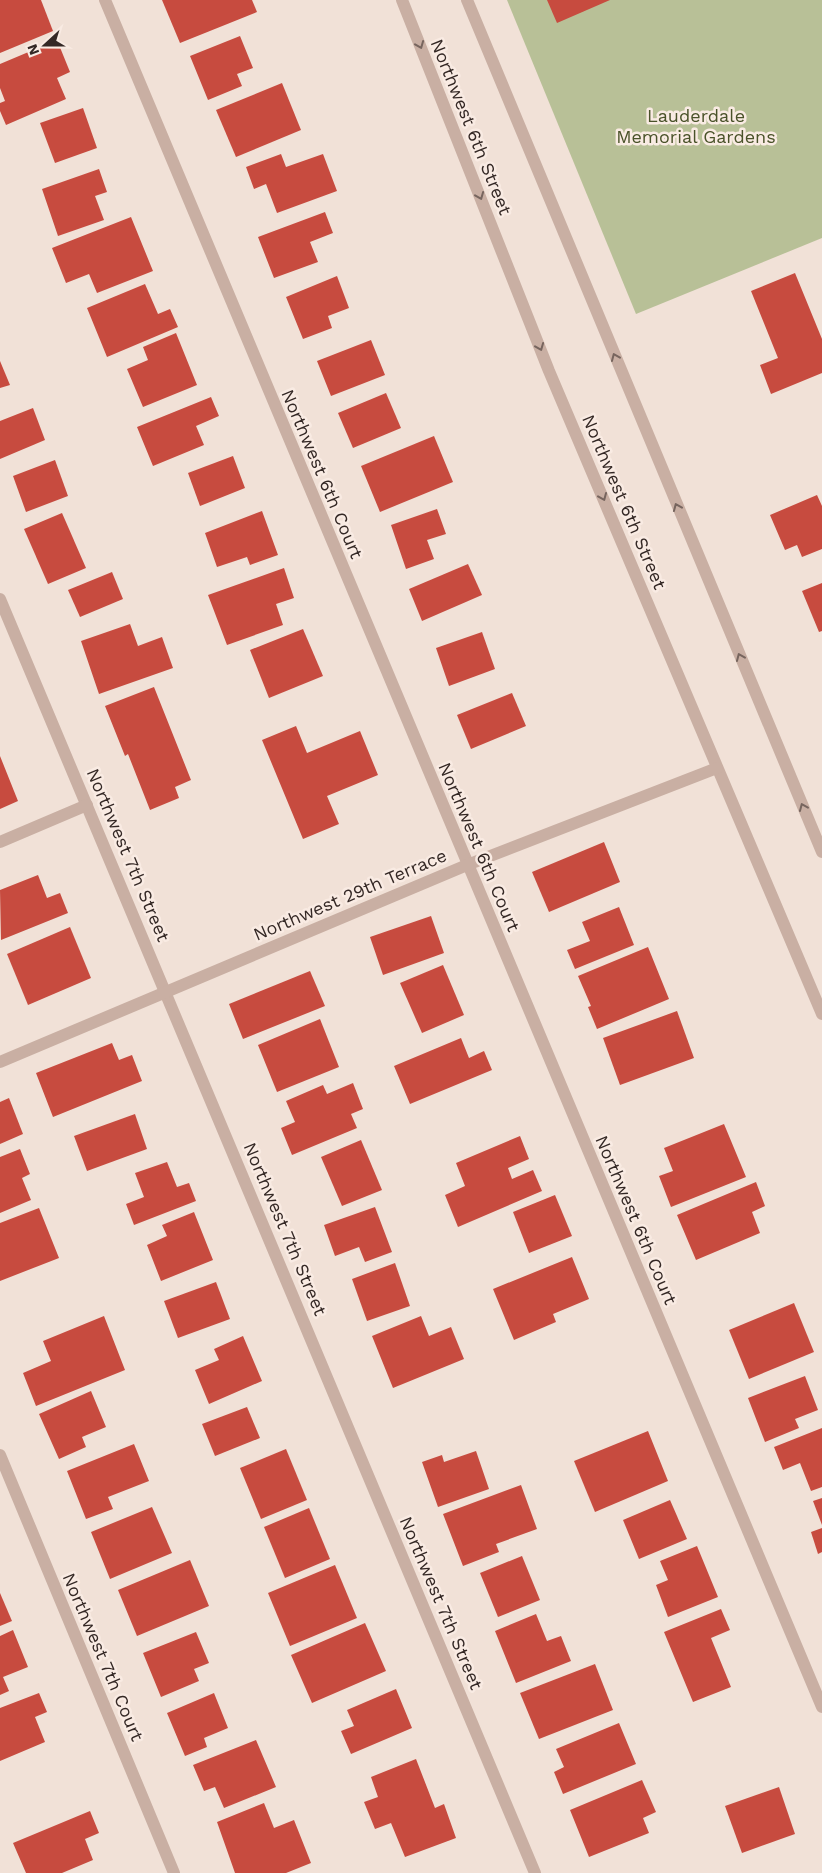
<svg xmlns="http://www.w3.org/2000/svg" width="822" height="1873" viewBox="0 0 822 1873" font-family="'Work Sans',sans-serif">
  <rect width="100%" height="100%" fill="#f1e1d7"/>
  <polygon fill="#b8c097" points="507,0 822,0 822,238 636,314"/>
  <g fill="#c74b3f">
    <polygon points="0,0 41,0 53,31 0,53"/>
    <polygon points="162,0 252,0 257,12 180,43"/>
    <polygon points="547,0 610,0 557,23"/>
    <polygon points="240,36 253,68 237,74 242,86 208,100 190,56"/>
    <polygon points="57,40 70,72 57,78 66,99 6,125 0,111 0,103 5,101 0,88 0,64"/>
    <polygon points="282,83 301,130 236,157 216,110"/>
    <polygon points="83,108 97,148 55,163 40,123"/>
    <polygon points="281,154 286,167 323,154 337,191 277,213 266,184 254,189 246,167"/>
    <polygon points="99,169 107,192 95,196 104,220 58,236 42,189"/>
    <polygon points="325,212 333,233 310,242 318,262 274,278 258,237"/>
    <polygon points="131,217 153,271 97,293 89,274 66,283 52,248"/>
    <polygon points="795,273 822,339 822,373 771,394 760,365 778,358 751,291"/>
    <polygon points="337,276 349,308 328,316 332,328 303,339 286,297"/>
    <polygon points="145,284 158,314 170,309 178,327 107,357 87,308"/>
    <polygon points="176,333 197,385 143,407 127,369 148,360 143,347"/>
    <polygon points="371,340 385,375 331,396 317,361"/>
    <polygon points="0,361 10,385 0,388"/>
    <polygon points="386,393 401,428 353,448 338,413"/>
    <polygon points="211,397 219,416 196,426 204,445 153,466 137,427"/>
    <polygon points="33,408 45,440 0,459 0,421"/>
    <polygon points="434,436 453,482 380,512 361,466"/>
    <polygon points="233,456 245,488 200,506 188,473"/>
    <polygon points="55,460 68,496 26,512 13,476"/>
    <polygon points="817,495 822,506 822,549 802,557 797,545 785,550 770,515"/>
    <polygon points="437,509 446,534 427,540 434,559 406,569 391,525"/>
    <polygon points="262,511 278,555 250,565 247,557 217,567 205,533"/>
    <polygon points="62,513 86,568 48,584 24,529"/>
    <polygon points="468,564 482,595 422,621 409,589"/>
    <polygon points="284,568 294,598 276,604 283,625 227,645 208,595"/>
    <polygon points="112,572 123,599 80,617 68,590"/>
    <polygon points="822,583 822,631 819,632 802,591"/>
    <polygon points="130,624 138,646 162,637 173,668 99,694 81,641"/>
    <polygon points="303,629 323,676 269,698 250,650"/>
    <polygon points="482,632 495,669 449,686 436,648"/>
    <polygon points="154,687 191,780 175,787 179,798 150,810 128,754 125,756 105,706"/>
    <polygon points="512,693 526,726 471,749 457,715"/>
    <polygon points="296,726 307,753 360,731 378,775 327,796 339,824 303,839 262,740"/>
    <polygon points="0,756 18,801 0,809"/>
    <polygon points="604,842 620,882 549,912 532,872"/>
    <polygon points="38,875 47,898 60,893 68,913 1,940 0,890"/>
    <polygon points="619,907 634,945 575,969 567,950 590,941 582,922"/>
    <polygon points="431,916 444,953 383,975 370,937"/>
    <polygon points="70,927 91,978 28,1005 7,954"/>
    <polygon points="648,947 669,999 597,1029 588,1007 591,1006 578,976"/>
    <polygon points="443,965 464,1015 422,1033 400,983"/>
    <polygon points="310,971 325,1006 243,1039 229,1004"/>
    <polygon points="677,1011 694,1058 620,1085 603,1038"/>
    <polygon points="320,1019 339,1067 277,1092 258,1045"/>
    <polygon points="461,1038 469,1058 484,1051 492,1070 410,1104 394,1066"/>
    <polygon points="112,1043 119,1060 132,1055 142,1081 53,1117 36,1073"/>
    <polygon points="353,1083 363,1109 351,1114 357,1128 292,1155 281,1128 295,1122 286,1101 323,1085 327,1094"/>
    <polygon points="9,1098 23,1134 0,1144 0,1102"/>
    <polygon points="135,1114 147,1149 87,1171 74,1136"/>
    <polygon points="724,1124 746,1177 671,1207 659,1176 673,1171 664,1148"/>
    <polygon points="520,1136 529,1159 508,1168 512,1179 533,1170 542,1191 458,1227 445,1195 465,1186 456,1163"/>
    <polygon points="361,1140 382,1190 342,1206 321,1157"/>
    <polygon points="20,1149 30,1174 22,1178 31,1200 0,1213 0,1157"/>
    <polygon points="167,1162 177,1187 189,1183 196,1201 134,1225 126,1204 144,1197 135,1173"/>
    <polygon points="756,1182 765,1206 752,1212 760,1233 696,1260 677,1215"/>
    <polygon points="555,1195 572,1236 529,1253 513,1212"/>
    <polygon points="375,1207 392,1252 365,1262 359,1247 335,1256 324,1225"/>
    <polygon points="39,1208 59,1258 0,1281 0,1223"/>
    <polygon points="194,1212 213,1260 161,1281 147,1245 167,1236 162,1225"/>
    <polygon points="572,1257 589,1299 553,1314 556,1322 514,1340 493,1289"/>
    <polygon points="395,1263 410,1306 367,1321 352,1279"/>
    <polygon points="216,1282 230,1319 178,1338 164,1301"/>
    <polygon points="794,1303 814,1352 749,1379 729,1330"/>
    <polygon points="104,1316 125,1370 36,1406 23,1373 51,1361 43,1341"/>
    <polygon points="421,1316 429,1336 451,1327 464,1359 393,1388 372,1336"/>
    <polygon points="243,1336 262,1381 209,1404 195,1370 219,1360 214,1349"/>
    <polygon points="805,1376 818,1410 795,1419 799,1428 765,1442 748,1398"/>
    <polygon points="91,1391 106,1427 82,1437 86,1447 59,1459 39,1414"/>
    <polygon points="247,1407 260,1438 215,1456 202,1424"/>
    <polygon points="822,1428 822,1487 811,1491 800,1463 783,1470 774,1447"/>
    <polygon points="648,1431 668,1481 595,1512 574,1461"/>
    <polygon points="134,1444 149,1481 108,1497 113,1509 86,1519 67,1471"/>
    <polygon points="286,1449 307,1500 261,1519 240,1468"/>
    <polygon points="476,1451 489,1489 438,1507 422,1462 442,1455 444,1462"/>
    <polygon points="521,1485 537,1529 496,1544 499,1552 463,1566 443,1514"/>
    <polygon points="822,1498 822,1525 813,1501"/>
    <polygon points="670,1500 687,1539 639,1559 623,1520"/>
    <polygon points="152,1507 172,1553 110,1579 91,1532"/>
    <polygon points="309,1508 330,1559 285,1578 264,1527"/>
    <polygon points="822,1528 822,1552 818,1554 811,1532"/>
    <polygon points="697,1546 718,1597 668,1617 656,1585 668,1580 660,1561"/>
    <polygon points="522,1556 540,1600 498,1617 480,1573"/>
    <polygon points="190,1560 209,1606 137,1636 118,1590"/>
    <polygon points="335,1565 357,1618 290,1646 268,1593"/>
    <polygon points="0,1593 12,1621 0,1626"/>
    <polygon points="721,1609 730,1630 711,1638 731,1687 693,1702 664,1632"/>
    <polygon points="536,1614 547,1641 561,1636 571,1661 516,1683 495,1631"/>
    <polygon points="365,1623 386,1671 312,1703 291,1655"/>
    <polygon points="13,1630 28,1667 3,1677 9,1691 0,1695 0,1636"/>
    <polygon points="196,1632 209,1663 194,1669 199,1681 161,1697 143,1653"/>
    <polygon points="595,1664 613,1710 539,1739 520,1693"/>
    <polygon points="396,1689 412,1728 351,1754 341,1731 354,1726 347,1710"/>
    <polygon points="39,1693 47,1712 35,1717 45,1742 0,1761 0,1708"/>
    <polygon points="214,1693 228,1728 204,1738 207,1747 185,1756 167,1713"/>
    <polygon points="619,1723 636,1764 563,1794 554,1772 564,1767 556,1749"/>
    <polygon points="256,1740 276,1787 224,1808 215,1787 204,1791 193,1765"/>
    <polygon points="416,1759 435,1808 444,1804 456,1838 405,1857 391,1823 375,1829 364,1802 378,1797 371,1777"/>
    <polygon points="642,1780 656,1812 643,1818 649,1833 589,1857 570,1810"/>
    <polygon points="779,1787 795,1834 742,1853 725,1806"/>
    <polygon points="264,1803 274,1828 294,1820 311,1863 286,1873 235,1873 217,1822"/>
    <polygon points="90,1811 99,1833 85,1839 93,1860 62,1873 26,1873 13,1843"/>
  </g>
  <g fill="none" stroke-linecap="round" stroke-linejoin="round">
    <g stroke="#c9afa3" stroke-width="12">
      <polyline points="105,0 822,1707"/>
      <polyline points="402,0 549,371 822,1014"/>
      <polyline points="467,0 822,852"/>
      <polyline points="0,599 535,1873"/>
      <polyline points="0,842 87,805"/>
      <polyline points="0,1062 467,865 717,768"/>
      <polyline points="0,1455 174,1873"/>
    </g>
  </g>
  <defs><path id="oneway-chevron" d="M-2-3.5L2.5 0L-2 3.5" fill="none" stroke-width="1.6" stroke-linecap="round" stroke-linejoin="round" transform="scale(1.25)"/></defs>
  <g stroke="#77655e">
    <use href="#oneway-chevron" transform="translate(420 45) rotate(68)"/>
    <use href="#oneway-chevron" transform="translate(480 196) rotate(68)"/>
    <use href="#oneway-chevron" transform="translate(540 347) rotate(68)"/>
    <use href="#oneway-chevron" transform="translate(615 357) rotate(-113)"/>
    <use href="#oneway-chevron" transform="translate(603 497) rotate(67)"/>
    <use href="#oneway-chevron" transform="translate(677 507) rotate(-113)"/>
    <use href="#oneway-chevron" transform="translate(740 657) rotate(-113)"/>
    <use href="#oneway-chevron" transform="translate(803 807) rotate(-113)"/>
  </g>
  <g text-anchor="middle" stroke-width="5" stroke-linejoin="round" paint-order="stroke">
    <g font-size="18" fill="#495229" stroke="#f9ebe3">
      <text x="696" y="122">Lauderdale<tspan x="696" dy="21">Memorial Gardens</tspan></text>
    </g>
    <g font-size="18" fill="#342825" stroke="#f9ebe3">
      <text transform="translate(471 127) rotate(68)" y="6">Northwest 6th Street</text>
      <text transform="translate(322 474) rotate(67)" y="6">Northwest 6th Court</text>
      <text transform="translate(624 502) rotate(67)" y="6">Northwest 6th Street</text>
      <text transform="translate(479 847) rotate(67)" y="6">Northwest 6th Court</text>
      <text transform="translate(128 855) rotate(67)" y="6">Northwest 7th Street</text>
      <text transform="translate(350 895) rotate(-23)" y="6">Northwest 29th Terrace</text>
      <text transform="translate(636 1220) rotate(67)" y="6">Northwest 6th Court</text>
      <text transform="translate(285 1229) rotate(67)" y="6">Northwest 7th Street</text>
      <text transform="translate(441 1603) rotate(67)" y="6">Northwest 7th Street</text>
      <text transform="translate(103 1657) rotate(67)" y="6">Northwest 7th Court</text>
    </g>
  </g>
  <g transform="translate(45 45) rotate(249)" stroke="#f9ebe3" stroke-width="4" paint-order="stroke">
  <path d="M0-4L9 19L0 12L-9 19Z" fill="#342825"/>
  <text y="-8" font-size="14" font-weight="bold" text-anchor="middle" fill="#342825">N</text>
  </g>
</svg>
